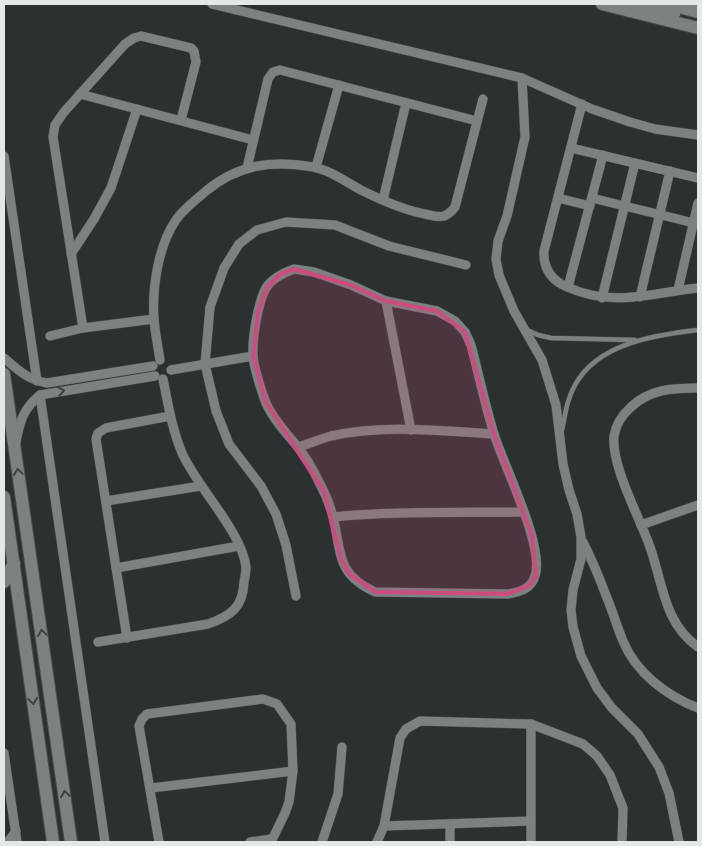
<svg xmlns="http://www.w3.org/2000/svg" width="702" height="846" viewBox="0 0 702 846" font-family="'Fira Sans',sans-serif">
  <rect width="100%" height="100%" fill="#2c3030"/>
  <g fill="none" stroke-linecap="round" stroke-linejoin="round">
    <g stroke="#4a4e4e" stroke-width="5.5">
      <g id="lane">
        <polyline points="527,330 538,335 551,338 635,340"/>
        <path d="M562,430C565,415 567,399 575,385C598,343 655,335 698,330"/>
      </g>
    </g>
    <g stroke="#4a4e4e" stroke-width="10">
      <g id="street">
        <polyline points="212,4 522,78 592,109 630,122 655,129 698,135"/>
        <polyline points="522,78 525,137 507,216 498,241 496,259 499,275 514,311 542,360 556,405 563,464 569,490 577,514 581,537 581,559 573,590 571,610 573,627 581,656 597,688 612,708 638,734 659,767 669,793 679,842"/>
        <polyline points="80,94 253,140"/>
        <path d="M582,104L544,251C543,268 551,280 567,287C615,308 649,293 698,288"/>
        <polyline points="571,148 698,178"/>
        <polyline points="4,156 37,381"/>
        <polyline points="316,167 339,85"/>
        <polyline points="247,168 268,79 273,72 280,70 477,121"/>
        <polyline points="558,198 590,206"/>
        <polyline points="592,198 698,224"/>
        <polyline points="383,200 406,103"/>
        <polyline points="71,254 94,219 111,188 137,109"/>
        <path d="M294,269L314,272L351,285L386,301L437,311L455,321L465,332L471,345C479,375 485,405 494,434C504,466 545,547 535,576C531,589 520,592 508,594L375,592C336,574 342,554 333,517C330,505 325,493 319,482C313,469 306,457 297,446C286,433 273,419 266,403C262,393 253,365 253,355C252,339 258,302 266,288C272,278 283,273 294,269Z"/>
        <polyline points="568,287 603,155"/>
        <polyline points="678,290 698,203"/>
        <polyline points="640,297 670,171"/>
        <polyline points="602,298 635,163"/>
        <polyline points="386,301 411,430"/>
        <polyline points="154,319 83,328 53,137 55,125 64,112 125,44 134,38 141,36 191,48 194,51 196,62 181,120"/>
        <polyline points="50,336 83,328"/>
        <path d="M4,358C18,370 28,380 47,383L153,366"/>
        <path d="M160,360C158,347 155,332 154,319C152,288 158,246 176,220C183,209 196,200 206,191C239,164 272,160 313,167C330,170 346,182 361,190C381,200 403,210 425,214C431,215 437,218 444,216C449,214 452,211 455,207L483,99"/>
        <polyline points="171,370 253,356"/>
        <path d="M698,388C673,388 650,389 631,407C622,415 616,424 614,436C611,466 640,518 650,547C663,584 664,623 698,647"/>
        <polyline points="40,395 105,842"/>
        <path d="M16,442C20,421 23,409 40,395L155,376"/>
        <path d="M298,447C309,444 320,439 331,436C384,424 441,431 494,434"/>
        <polyline points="106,501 201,486"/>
        <path d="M333,517C396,511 460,513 523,512"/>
        <polyline points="641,525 698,505"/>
        <path d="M583,542C592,560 600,579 607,598C613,612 617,627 623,641C636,673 667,696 698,708"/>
        <polyline points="116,568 239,546"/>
        <polyline points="296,596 286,545 276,514 261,486 229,444 216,411 205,364 210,307 224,268 239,244 257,230 286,222 335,225 389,246 466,265"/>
        <polyline points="127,638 96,439 98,433 106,428 170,416"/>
        <path d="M98,642L208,624C231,616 243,607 244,582C245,577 246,571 246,567C242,532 197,487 182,453C172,429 168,404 163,379"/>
        <polyline points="4,753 17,842"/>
        <polyline points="151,788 293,771"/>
        <polyline points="384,826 531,821"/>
        <polyline points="8,842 16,831"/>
        <polyline points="159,842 139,726 142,719 147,714 263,699 277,704 291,724 293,771 289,802 285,813 271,842"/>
        <polyline points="250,842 271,839"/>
        <polyline points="322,842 338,794 342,747"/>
        <polyline points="377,842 384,826 400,738 406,729 420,721 531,724 583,744 597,756 610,775 623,808 622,842"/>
        <polyline points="450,842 450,824"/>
        <polyline points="531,842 531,724"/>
      </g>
    </g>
    <g stroke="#4a4e4e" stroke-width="14">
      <g id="secondary">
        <polyline points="602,4 698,28"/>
        <polyline points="668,4 698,12"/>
        <polyline points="630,11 632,6 641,4 674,14"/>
        <polyline points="4,374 71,842"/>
        <polyline points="4,497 53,842"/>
        <polyline points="4,582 14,563"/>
      </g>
    </g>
    <use href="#lane" stroke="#7c8282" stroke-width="4.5"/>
    <use href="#street" stroke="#7c8282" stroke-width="9"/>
    <use href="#secondary" stroke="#7c8282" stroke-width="12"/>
  </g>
  <defs><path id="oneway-chevron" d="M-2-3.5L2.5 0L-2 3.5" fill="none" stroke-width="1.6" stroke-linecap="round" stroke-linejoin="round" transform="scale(1.25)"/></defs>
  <g stroke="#3d4242">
    <use href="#oneway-chevron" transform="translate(61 391) rotate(-10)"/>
    <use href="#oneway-chevron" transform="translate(18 472) rotate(-98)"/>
    <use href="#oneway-chevron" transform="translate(42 633) rotate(-98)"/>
    <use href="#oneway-chevron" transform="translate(33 701) rotate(82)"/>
    <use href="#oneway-chevron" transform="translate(65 794) rotate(-98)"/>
  </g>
  <path fill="#cb4c7e" fill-opacity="0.2" stroke="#cb4c7e" stroke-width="4" stroke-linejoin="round" d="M294,269L351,285L386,301L437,311L465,332L494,434L532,535L536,576L529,586L508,594L375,592L349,574L341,560L324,492L266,403L253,356L258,311L267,287L280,274Z"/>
  <rect width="702" height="846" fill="none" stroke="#e5e8e8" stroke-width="10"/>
</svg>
